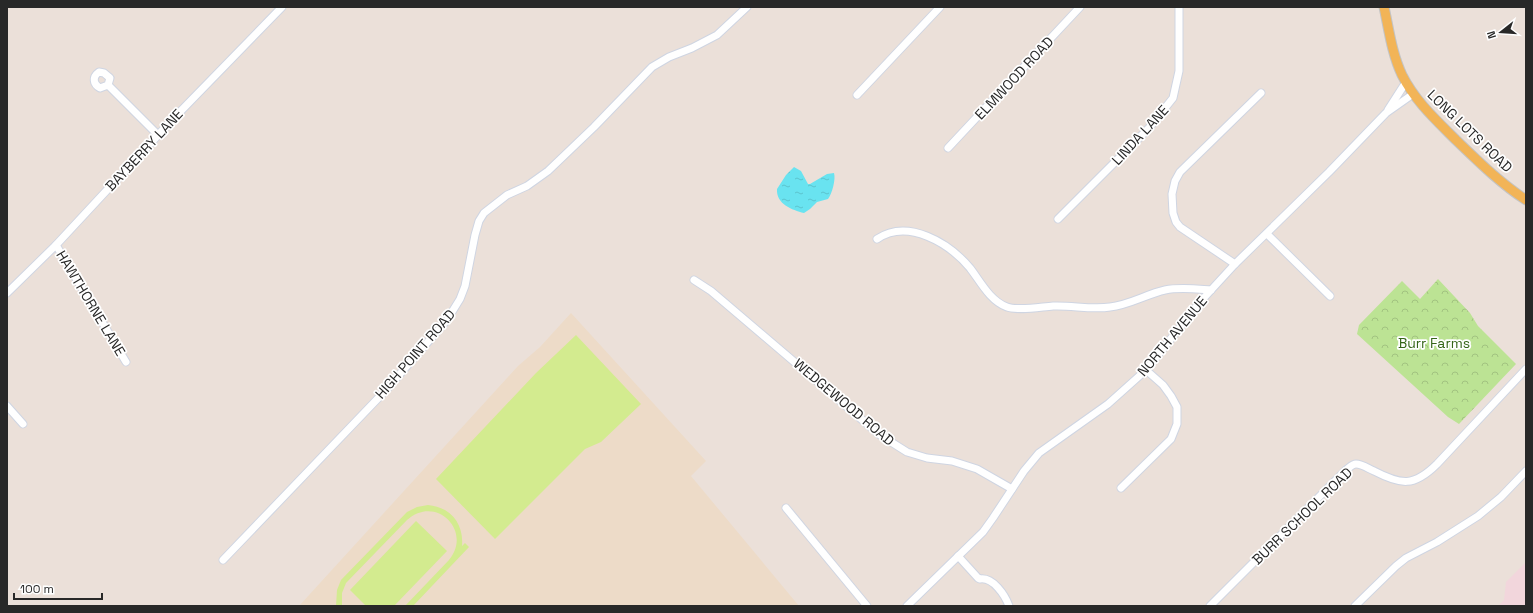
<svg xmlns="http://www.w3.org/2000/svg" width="1533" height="613" viewBox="0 0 1533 613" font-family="'Space Grotesk',sans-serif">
  <defs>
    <pattern id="park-crowns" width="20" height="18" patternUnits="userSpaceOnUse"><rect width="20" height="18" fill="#bce394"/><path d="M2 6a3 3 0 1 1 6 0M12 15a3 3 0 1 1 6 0" fill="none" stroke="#a2c380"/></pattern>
    <pattern id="water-ripples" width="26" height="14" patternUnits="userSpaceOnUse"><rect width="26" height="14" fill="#69e3f0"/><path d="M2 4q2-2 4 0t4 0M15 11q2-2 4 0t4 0" fill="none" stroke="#5bc3ce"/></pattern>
  </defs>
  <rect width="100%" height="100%" fill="#ebe0d9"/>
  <polygon fill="#eddbc8" points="571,313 706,461 691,476 799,606 299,606 518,366 540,347"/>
  <polygon fill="#f2d6dc" points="1526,562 1526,606 1498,606 1504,600 1506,582"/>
  <polygon fill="url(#park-crowns)" points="1438,279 1470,313 1478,326 1516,364 1459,424 1448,417 1357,334 1359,325 1402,281 1420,299"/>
  <g fill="#d3eb8f">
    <polygon points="576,335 641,404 601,442 585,449 495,539 436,479 536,373"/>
    <path d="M428,505C450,507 464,523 462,546L465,543L469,547L413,606H405L449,560C473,531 436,494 407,520L346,583L342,593V606H336L337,590L341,580L407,512L417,507Z"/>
    <polygon points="416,521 447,551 394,606 366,606 350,590"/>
  </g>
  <path fill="url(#water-ripples)" d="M794,167L801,171L808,184H810L827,174L834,173C836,179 832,194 828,199L817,202L810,209L804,213C792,210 776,204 777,189L786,175Z"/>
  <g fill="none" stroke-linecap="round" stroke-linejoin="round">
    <g stroke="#cfd5e2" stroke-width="9">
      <g id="minor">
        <path d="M108,85L110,78L104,73L99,72C92,77 93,84 100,88L108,85L158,135"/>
        <polyline points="857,95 940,7"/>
        <polyline points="1388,110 1406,82"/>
        <polyline points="948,148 1080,7"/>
        <polyline points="1058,219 1149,128 1173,98 1179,71 1179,7"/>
        <polyline points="1267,234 1330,296"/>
        <path d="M877,239C908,218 949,243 970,268C980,281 990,301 1007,307C1018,311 1040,307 1053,306C1071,305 1092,310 1110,307C1129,305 1147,294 1165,290C1180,287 1196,289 1211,290"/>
        <polyline points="56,245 126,362"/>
        <polyline points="1235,264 1180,227 1176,222 1173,213 1172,194 1175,181 1180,172 1261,93"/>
        <polyline points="694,280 711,291 880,435 907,452 927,458 952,461 977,469 1012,489"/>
        <polyline points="7,293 56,245 173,119 282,7"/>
        <polyline points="7,406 23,424"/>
        <polyline points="1121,488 1171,439 1177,424 1177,407 1171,396 1163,385 1146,370"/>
        <polyline points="786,508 867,606"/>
        <path d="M958,556L978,578L980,579C993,577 1005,595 1009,606"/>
        <polyline points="223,560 386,390 447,320 460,299 465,286 475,235 479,221 484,213 507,195 527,186 548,171 594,127 652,67 669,57 692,48 717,35 747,7"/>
        <polyline points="907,606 983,532 993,518 1024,471 1039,453 1108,404 1146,370 1201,301 1235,264 1329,172 1386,113 1413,94"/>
        <path d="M1210,606L1346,470C1349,468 1352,464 1356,464C1362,464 1369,469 1374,471C1401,485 1414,487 1437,464L1526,369"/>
        <polyline points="1355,606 1396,566 1406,558 1437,542 1478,516 1501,497 1526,471"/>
      </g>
    </g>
    <g stroke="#c3c3c3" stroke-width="11">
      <path id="major" d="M1384,7C1389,30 1392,54 1402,75C1415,101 1436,120 1456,140C1479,162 1500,183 1526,200"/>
    </g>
    <use href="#minor" stroke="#fff" stroke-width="7"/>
    <use href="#major" stroke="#f2b457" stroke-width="9"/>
  </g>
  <g text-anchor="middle" stroke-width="3.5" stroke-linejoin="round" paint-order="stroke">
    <g font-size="14" fill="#282828" stroke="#fff">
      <text transform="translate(1014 78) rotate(-47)" y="5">ELMWOOD ROAD</text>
      <text transform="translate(1470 131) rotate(44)" y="5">LONG LOTS ROAD</text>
      <text transform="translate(1140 135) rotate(-47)" y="5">LINDA LANE</text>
      <text transform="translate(144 150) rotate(-47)" y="5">BAYBERRY LANE</text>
      <text transform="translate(91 303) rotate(59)" y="5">HAWTHORNE LANE</text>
      <text transform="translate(1172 336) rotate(-50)" y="5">NORTH AVENUE</text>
      <text transform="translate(415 354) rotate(-49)" y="5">HIGH POINT ROAD</text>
      <text transform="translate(844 402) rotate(40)" y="5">WEDGEWOOD ROAD</text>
      <text transform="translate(1302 516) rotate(-44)" y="5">BURR SCHOOL ROAD</text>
    </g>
    <g font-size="14" fill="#356518" stroke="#fff">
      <text x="1434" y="348">Burr Farms</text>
    </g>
  </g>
  <rect width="1533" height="613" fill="none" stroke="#282828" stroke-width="16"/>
  <g transform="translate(1501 32) rotate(253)" stroke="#ffffff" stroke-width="3" paint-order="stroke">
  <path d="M0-3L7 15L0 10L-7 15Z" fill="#282828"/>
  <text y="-6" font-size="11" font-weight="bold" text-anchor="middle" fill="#282828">N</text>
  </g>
  <path d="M14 593v6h88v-6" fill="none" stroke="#282828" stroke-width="2"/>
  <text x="20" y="593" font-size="12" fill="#282828" stroke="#ffffff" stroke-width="3" paint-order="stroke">100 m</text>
</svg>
